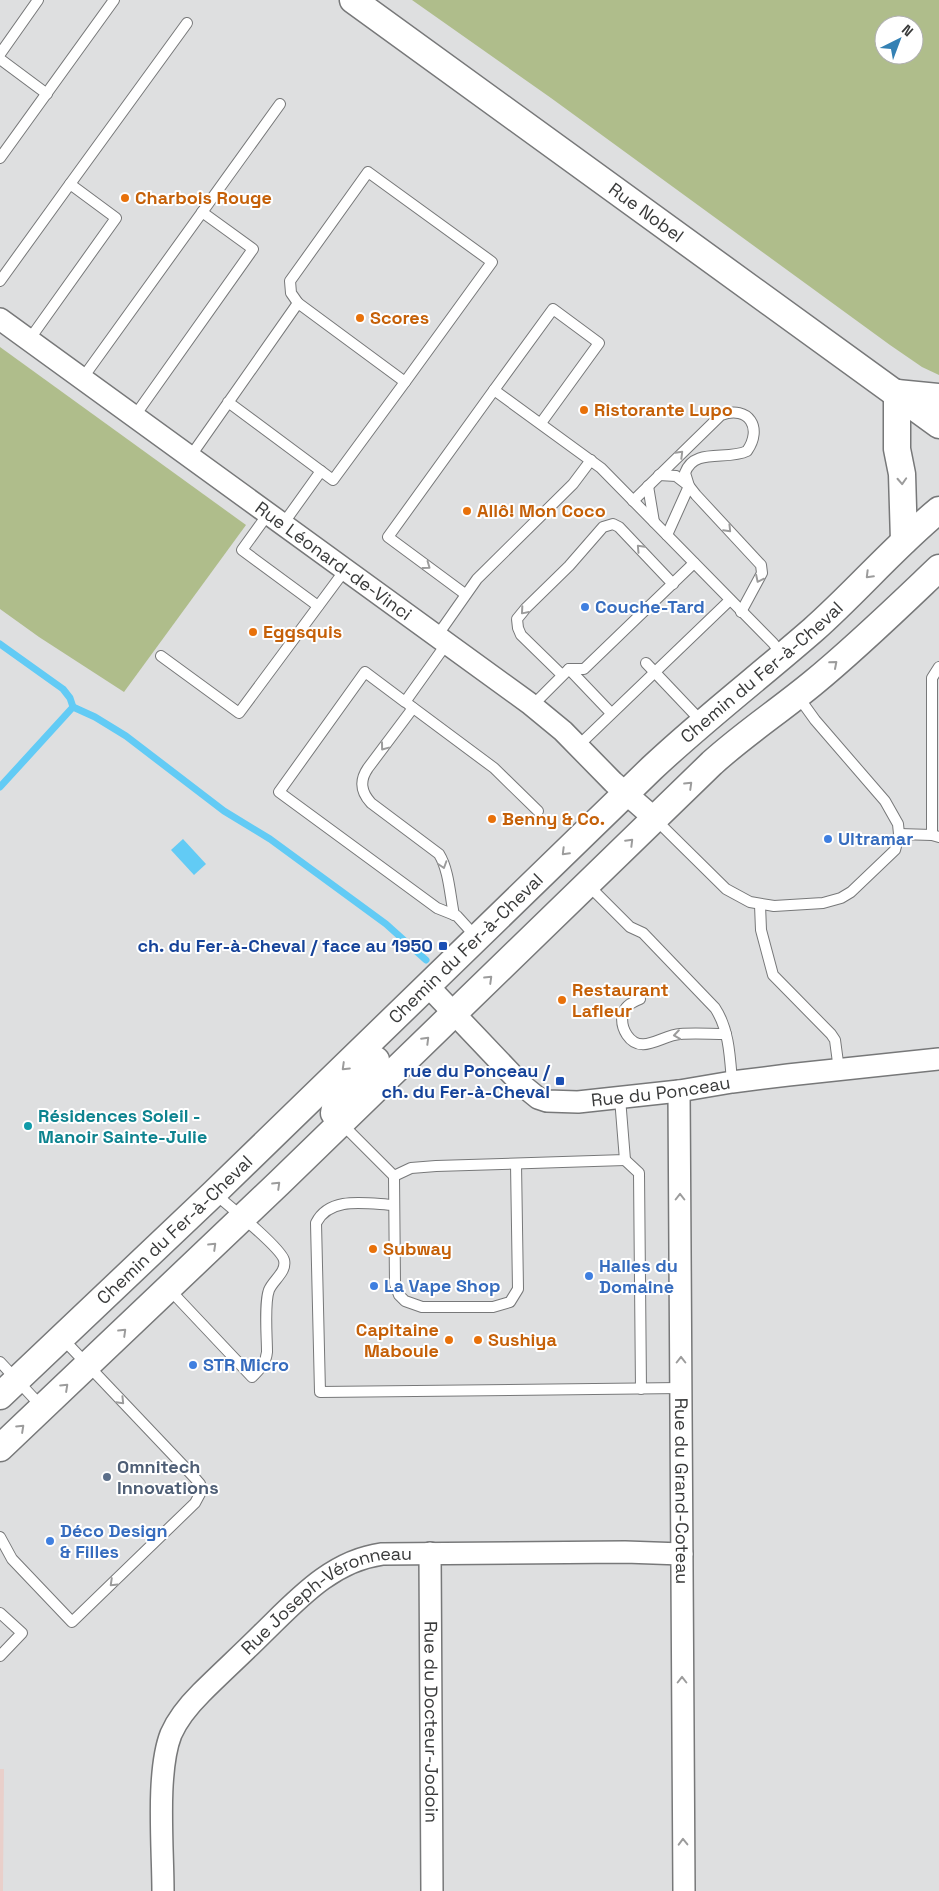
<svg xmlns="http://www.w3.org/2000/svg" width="939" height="1891" viewBox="0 0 939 1891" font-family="'Space Grotesk',sans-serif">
  <rect width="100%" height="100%" fill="#dedfe0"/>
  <polygon fill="#e9cfca" points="0,1769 4,1769 3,1891 0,1891"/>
  <g fill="#afbd8b" fill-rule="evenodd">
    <path d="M412,0H939V375L922,367L890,345L551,98ZM884,25H914V55H884Z"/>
    <polygon points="0,347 246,525 124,692 39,637 0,609"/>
  </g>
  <polygon fill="#62cbf5" points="183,839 206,864 194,875 171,850"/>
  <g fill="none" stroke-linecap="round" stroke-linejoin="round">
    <g stroke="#62cbf5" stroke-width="7">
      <polyline points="0,644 63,689 70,698 73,707 0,787"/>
      <polyline points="73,707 95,717 126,736 224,811 270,839 386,924 426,960"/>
    </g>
    <g stroke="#777879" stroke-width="12">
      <g id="service">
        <polyline points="0,54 38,0"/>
        <polyline points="0,59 47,94"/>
        <polyline points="0,158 114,0"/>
        <polyline points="70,184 187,23"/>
        <polyline points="0,281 70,184 116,218 29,340"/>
        <polyline points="298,303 291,293 290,281 368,172 492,262 405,382"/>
        <polyline points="82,379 280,104"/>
        <polyline points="494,390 553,309 599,343 541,423"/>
        <polyline points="134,417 253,249 202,212"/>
        <polyline points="190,457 298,303 405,382 333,480 228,402"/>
        <polyline points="659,475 676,476 689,486 667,535"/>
        <polyline points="648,486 654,522"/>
        <path d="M633,501L721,415C749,405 763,428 747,451C727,461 694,447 685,473L689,486L696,495L761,565L762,573L741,612"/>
        <polyline points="268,514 242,550 318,606"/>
        <polyline points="283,524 321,471"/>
        <polyline points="465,594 388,537 494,390 601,468 773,643 782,655"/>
        <polyline points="437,636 477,579 573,484 591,460"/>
        <polyline points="447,643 405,702 365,672 279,792 437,908 457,916 477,938"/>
        <polyline points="161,656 239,713 345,570"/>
        <polyline points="646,663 702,722"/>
        <polyline points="569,669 584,669 694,563"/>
        <polyline points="562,675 521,635 518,628 517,619 526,608 569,566 603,527 613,524 619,527 673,584"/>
        <polyline points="408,704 494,768 538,811"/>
        <polyline points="532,706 569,669 611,713"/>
        <path d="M413,708L368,768C359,781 361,792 371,803L439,854C449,870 450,896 454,915"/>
        <polyline points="578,746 730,600"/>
        <polyline points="655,819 726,889 750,902 774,906 823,903 841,898 851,892 895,850 899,834 898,824 885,801 815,720 797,695"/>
        <polyline points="899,834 932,835 939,837"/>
        <polyline points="932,835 932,678 939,667"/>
        <path d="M587,884L630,927L643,933L715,1008C729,1029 730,1057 732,1082"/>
        <polyline points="760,905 761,930 773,975 831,1034 835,1040 839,1070"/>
        <path d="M640,999C633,1002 626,1005 623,1013C621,1021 623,1029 627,1035C641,1056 662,1035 680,1034C695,1033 710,1034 726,1034"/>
        <polyline points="342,1124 394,1176 411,1168 436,1166 625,1160 620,1098"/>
        <polyline points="625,1160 639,1173 641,1389"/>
        <polyline points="394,1176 395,1284 399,1295 405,1301 422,1307 493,1307 510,1302 518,1289 516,1164"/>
        <path d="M394,1205C368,1204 330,1195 316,1223L320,1392L681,1388"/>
        <path d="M169,1289L252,1377C260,1369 266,1363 267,1352C267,1337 264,1303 269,1290C273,1280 287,1272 284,1260C281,1248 227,1204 214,1193"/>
        <polyline points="0,1362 42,1407"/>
        <polyline points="0,1537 12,1559 72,1622 195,1503 202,1490 200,1484 194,1477 62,1338"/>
        <polyline points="0,1613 22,1633 0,1656"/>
      </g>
    </g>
    <g stroke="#777879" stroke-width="24">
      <g id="minor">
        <path id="s1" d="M0,319L529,703L563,731L613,782L654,818"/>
        <path id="s2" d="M428,986L522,1085L538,1098L547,1101L578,1102L679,1091L732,1082L788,1075L939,1059"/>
        <path id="s3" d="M679,1091L684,1891"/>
        <path id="s4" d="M430,1553L432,1891"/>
        <path id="s5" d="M163,1891C163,1848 156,1772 171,1734C178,1718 189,1705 201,1693C221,1673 242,1654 262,1634C297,1600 331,1561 382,1554L625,1552L682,1554"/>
      </g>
    </g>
    <g stroke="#777879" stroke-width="29">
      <g id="tertiary">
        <path id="s6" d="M353,0L939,425"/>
        <polyline points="897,393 897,449 902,474 904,541"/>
        <polyline points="897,393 939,397"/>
        <polyline points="341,1123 334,1113 336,1103 376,1060"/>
        <path id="s7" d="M0,1396L214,1193L652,768C703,720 759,677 813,630C856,592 894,547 939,510"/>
        <path d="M0,1448L280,1182L712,763C744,734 779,711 813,683C857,647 898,607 939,568"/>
      </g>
    </g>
    <use href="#service" stroke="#fff" stroke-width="10"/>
    <use href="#minor" stroke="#fff" stroke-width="21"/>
    <use href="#tertiary" stroke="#fff" stroke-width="26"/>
  </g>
  <defs><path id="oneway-chevron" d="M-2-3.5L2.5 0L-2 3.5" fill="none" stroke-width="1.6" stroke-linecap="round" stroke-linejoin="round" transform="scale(1.25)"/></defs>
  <g stroke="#9c9c9c">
    <use href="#oneway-chevron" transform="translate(680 454) rotate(-45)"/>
    <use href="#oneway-chevron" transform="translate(902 481) rotate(87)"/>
    <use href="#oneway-chevron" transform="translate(728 529) rotate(46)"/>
    <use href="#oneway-chevron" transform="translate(640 548) rotate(-133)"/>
    <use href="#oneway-chevron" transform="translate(427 566) rotate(36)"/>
    <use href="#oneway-chevron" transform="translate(869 575) rotate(135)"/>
    <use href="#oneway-chevron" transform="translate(759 579) rotate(116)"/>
    <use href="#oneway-chevron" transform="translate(524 611) rotate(131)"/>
    <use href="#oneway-chevron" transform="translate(834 664) rotate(-41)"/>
    <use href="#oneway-chevron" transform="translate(384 747) rotate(127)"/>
    <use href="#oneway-chevron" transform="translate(689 785) rotate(-44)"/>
    <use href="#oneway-chevron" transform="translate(630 842) rotate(-45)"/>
    <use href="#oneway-chevron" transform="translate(565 852) rotate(135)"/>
    <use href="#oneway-chevron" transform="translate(443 865) rotate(72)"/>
    <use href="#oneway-chevron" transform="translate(489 979) rotate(-44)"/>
    <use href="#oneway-chevron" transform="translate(677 1035) rotate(172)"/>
    <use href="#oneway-chevron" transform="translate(426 1040) rotate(-45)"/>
    <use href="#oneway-chevron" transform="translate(345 1067) rotate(136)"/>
    <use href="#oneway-chevron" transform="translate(277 1185) rotate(-44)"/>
    <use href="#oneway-chevron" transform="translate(680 1197) rotate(-90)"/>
    <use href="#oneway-chevron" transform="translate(213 1246) rotate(-44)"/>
    <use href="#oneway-chevron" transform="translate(123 1332) rotate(-44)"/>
    <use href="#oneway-chevron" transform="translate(681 1360) rotate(-90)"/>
    <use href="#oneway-chevron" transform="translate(65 1387) rotate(-43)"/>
    <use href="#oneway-chevron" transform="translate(121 1401) rotate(46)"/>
    <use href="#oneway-chevron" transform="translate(21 1428) rotate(-43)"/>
    <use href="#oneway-chevron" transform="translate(113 1583) rotate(136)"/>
    <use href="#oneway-chevron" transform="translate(682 1680) rotate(-90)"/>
    <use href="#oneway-chevron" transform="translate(683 1842) rotate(-91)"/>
  </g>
  <g fill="#e8710a" stroke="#fff" stroke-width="2">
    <circle cx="125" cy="198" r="5"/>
    <circle cx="360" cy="318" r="5"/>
    <circle cx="584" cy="410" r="5"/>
    <circle cx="467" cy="511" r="5"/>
    <circle cx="253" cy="632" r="5"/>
    <circle cx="492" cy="819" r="5"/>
    <circle cx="562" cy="1000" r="5"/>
    <circle cx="373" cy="1249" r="5"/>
    <circle cx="449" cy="1340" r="5"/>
    <circle cx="478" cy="1340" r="5"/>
  </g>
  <g fill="#3f7fe0" stroke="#fff" stroke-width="2">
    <circle cx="585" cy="607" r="5"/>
    <circle cx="828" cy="839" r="5"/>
    <circle cx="589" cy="1276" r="5"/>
    <circle cx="374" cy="1286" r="5"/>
    <circle cx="193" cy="1365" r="5"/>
    <circle cx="50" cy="1541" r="5"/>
  </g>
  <g fill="#1a4fb4" stroke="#fff" stroke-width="2">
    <rect x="438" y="941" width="10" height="10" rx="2.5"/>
    <rect x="555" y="1076" width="10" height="10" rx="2.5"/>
  </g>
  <circle fill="#0f9aa8" stroke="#fff" stroke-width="2" cx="28" cy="1126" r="5"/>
  <circle fill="#5c6f8a" stroke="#fff" stroke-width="2" cx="107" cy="1477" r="5"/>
  <g text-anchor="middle" stroke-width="4" stroke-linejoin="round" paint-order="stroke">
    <g font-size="18" font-weight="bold" fill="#c56008" stroke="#fff" text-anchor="start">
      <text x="135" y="204">Charbois Rouge</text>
      <text x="370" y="324">Scores</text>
      <text x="594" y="416">Ristorante Lupo</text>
      <text x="477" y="517">Allô! Mon Coco</text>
      <text x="263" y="638">Eggsquis</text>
      <text x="502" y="825">Benny &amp; Co.</text>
      <text x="572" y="996">Restaurant<tspan x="572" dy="21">Lafleur</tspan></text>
      <text x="383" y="1255">Subway</text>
      <text x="439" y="1336" text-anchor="end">Capitaine<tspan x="439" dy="21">Maboule</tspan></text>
      <text x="488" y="1346">Sushiya</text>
    </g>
    <g font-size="18" fill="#393a3a" stroke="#fff">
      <text dy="6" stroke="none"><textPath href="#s6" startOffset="362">Rue Nobel</textPath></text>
      <text dy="6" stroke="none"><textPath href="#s1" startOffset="412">Rue Léonard-de-Vinci</textPath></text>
      <text dy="6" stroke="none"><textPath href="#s7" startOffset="1051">Chemin du Fer-à-Cheval</textPath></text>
      <text dy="6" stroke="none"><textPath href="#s7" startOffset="646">Chemin du Fer-à-Cheval</textPath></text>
      <text dy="6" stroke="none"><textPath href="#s2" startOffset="281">Rue du Ponceau</textPath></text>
      <text dy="6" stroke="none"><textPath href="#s7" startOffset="241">Chemin du Fer-à-Cheval</textPath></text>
      <text dy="6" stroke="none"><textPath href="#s3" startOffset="400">Rue du Grand-Coteau</textPath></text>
      <text dy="6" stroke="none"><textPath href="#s5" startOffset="370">Rue Joseph-Véronneau</textPath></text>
      <text dy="6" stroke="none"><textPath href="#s4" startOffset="169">Rue du Docteur-Jodoin</textPath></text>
    </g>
    <g font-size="18" font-weight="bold" fill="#366cbe" stroke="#fff" text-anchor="start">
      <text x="595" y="613">Couche-Tard</text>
      <text x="838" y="845">Ultramar</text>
      <text x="599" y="1272">Halles du<tspan x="599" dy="21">Domaine</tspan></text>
      <text x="384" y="1292">La Vape Shop</text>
      <text x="203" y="1371">STR Micro</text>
      <text x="60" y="1537">Déco Design<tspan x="60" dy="21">&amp; Filles</tspan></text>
    </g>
    <g font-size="18" font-weight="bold" fill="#164399" stroke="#fff" text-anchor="end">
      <text x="433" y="952">ch. du Fer-à-Cheval / face au 1950</text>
      <text x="550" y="1077">rue du Ponceau /<tspan x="550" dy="21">ch. du Fer-à-Cheval</tspan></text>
    </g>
    <g font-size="18" font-weight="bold" fill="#0d838f" stroke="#fff" text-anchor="start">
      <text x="38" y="1122">Résidences Soleil -<tspan x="38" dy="21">Manoir Sainte-Julie</tspan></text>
    </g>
    <g font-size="18" font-weight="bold" fill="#4e5e75" stroke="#fff" text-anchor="start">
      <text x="117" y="1473">Omnitech<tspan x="117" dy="21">Innovations</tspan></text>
    </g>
  </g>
  <g transform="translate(899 40) rotate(42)"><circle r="24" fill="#ffffff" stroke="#b0b0b0"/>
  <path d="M0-4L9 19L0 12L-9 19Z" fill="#3481b4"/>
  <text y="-8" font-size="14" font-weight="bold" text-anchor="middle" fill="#393a3a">N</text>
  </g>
</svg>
